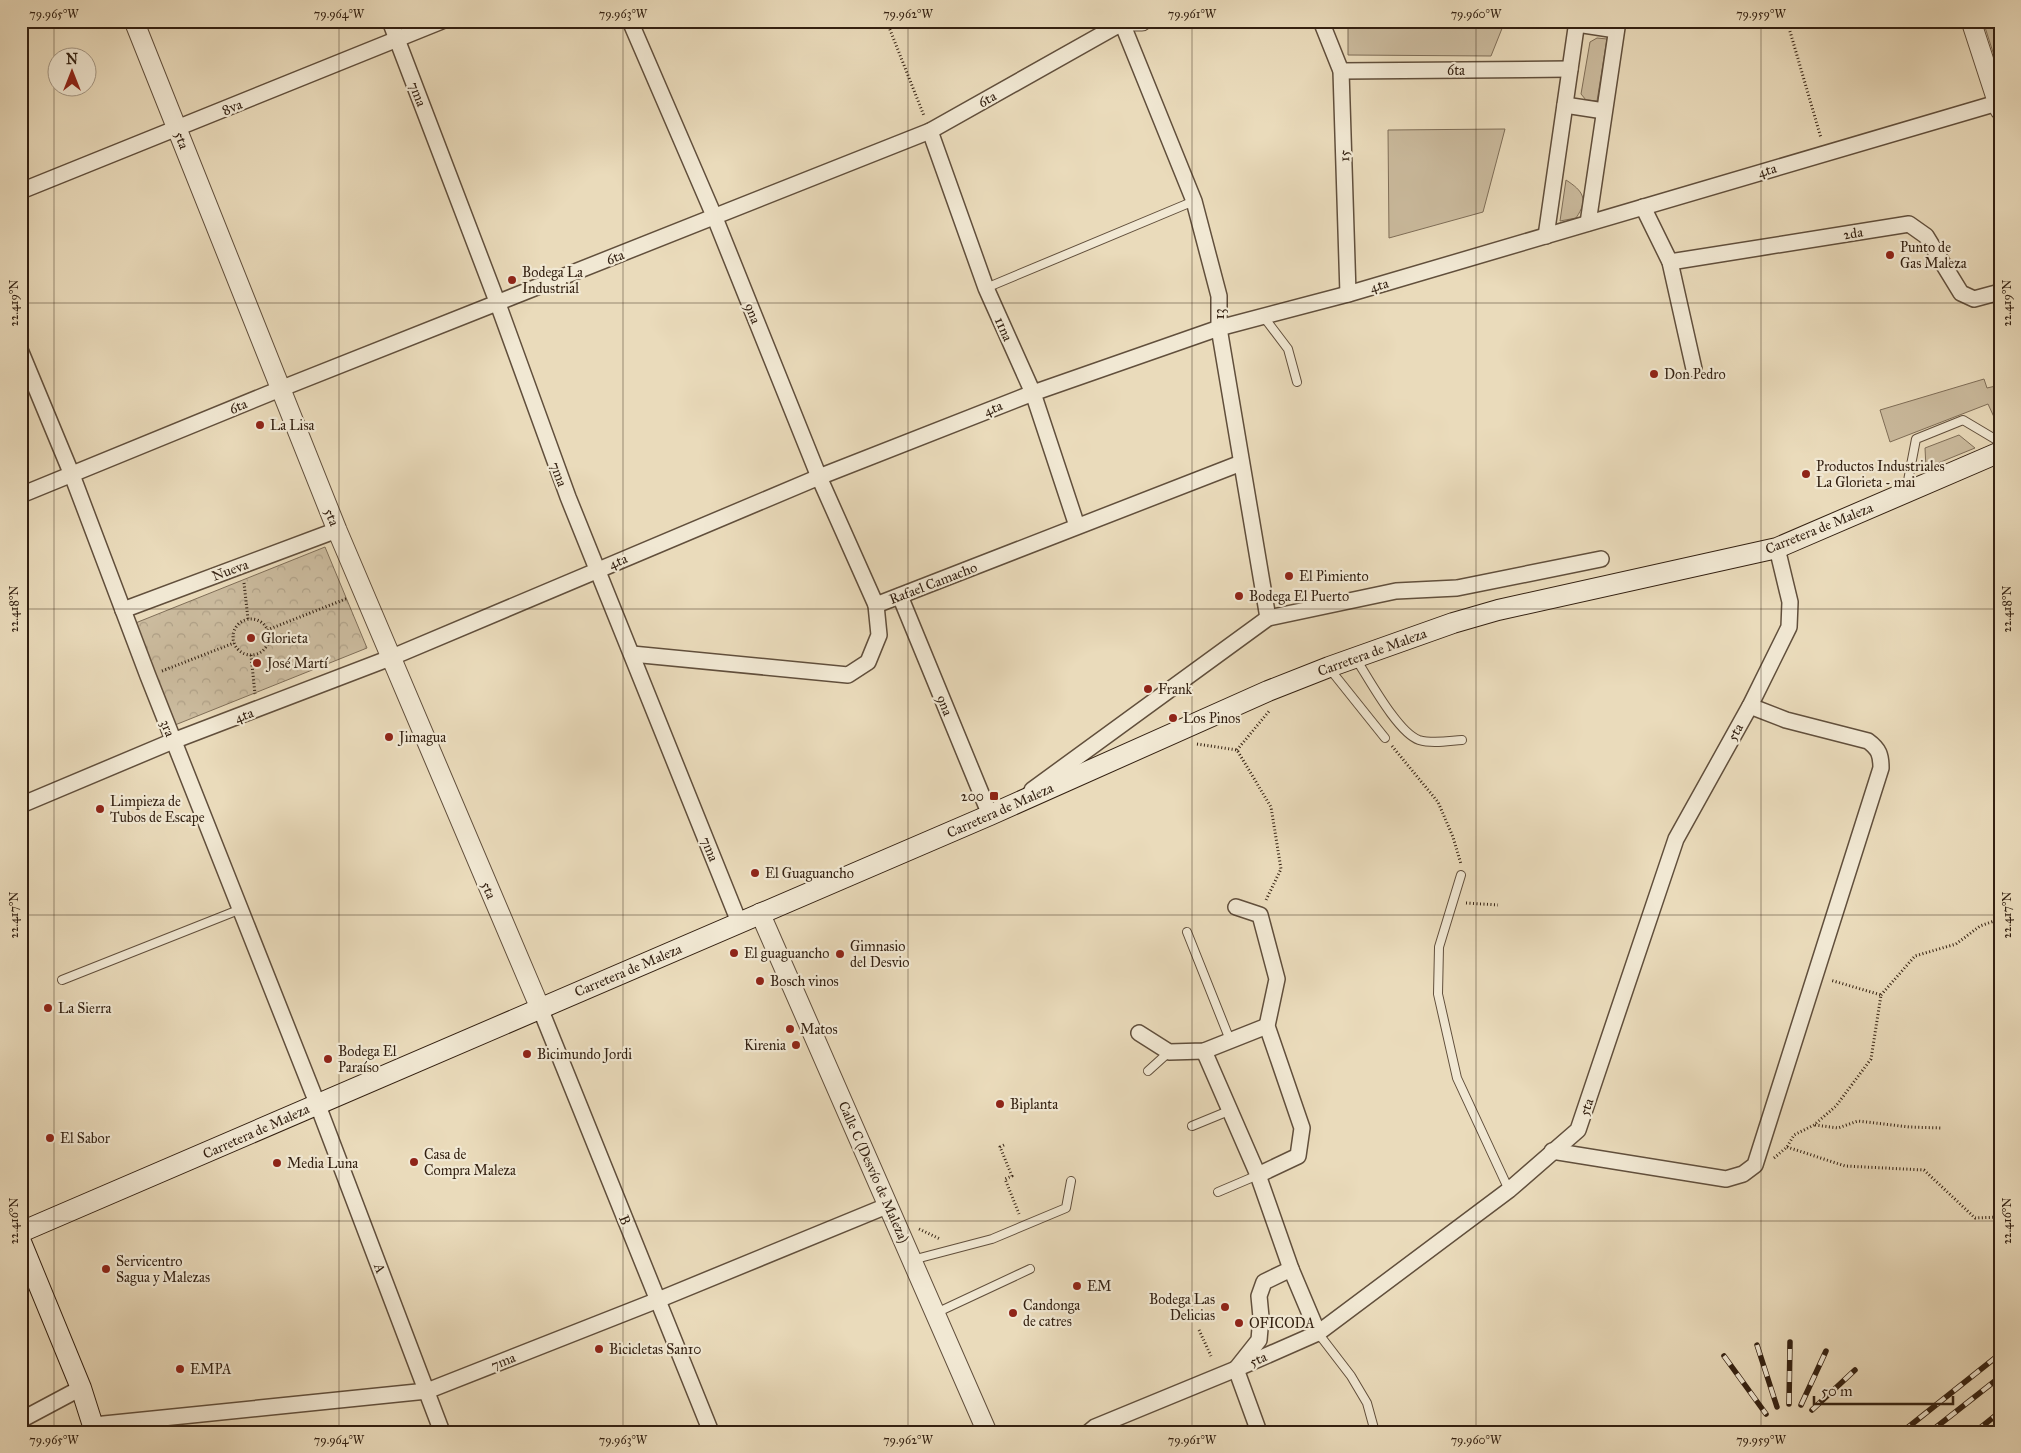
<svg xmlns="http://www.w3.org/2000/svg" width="2021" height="1453" viewBox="0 0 2021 1453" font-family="'IM FELL Great Primer',serif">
  <defs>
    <pattern id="park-crowns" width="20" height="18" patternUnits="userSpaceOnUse" patternTransform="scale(1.25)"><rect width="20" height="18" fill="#cbbb9e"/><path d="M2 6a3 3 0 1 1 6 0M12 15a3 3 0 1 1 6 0" fill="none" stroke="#afa087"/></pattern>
  </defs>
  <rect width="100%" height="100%" fill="#eadbbb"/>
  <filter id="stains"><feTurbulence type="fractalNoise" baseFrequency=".004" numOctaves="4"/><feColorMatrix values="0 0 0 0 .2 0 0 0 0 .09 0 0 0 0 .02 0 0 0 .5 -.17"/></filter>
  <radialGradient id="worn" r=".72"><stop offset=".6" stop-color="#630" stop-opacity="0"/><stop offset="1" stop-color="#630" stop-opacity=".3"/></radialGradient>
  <g fill="#cbbb9e" stroke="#7f6e58">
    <polygon points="1348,21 1505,21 1491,56 1348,55"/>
    <polygon points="1983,21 2000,21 2000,74"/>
    <polygon points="1597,38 1607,39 1597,101 1586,100 1581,94 1590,42"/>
    <polygon points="1505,129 1483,212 1389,238 1388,130"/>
    <path d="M1566,180C1583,191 1589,199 1576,218L1560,221Z"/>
    <polygon points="1984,379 1987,388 2000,385 2000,430 1988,404 1890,442 1880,410"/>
    <polygon points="1959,435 1975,448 1926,468 1925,448"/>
  </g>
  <polygon fill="url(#park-crowns)" stroke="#7f6e58" points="325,547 367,648 175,725 133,624"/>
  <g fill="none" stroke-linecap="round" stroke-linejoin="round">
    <g stroke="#614f3c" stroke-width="10">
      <g id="service">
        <polyline points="986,288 1194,201"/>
        <polyline points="1263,316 1288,349 1297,382"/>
        <polyline points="1906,491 1916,439 1963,420 2000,442"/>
        <path d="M1356,659C1369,679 1398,733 1419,740C1432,744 1448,741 1462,740"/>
        <polyline points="1329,668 1385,738"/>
        <polyline points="1461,875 1439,947 1438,994 1457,1078 1509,1190"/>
        <polyline points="1187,932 1230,1040"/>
        <polyline points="62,980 241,909"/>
        <polyline points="1148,1071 1169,1052"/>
        <polyline points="1192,1126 1231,1110"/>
        <polyline points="1218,1192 1258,1175"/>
        <polyline points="912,1260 992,1239 1066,1208 1071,1181"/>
        <polyline points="936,1313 1030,1269"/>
        <polyline points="1318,1333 1351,1376 1367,1403 1375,1432"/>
      </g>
    </g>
    <g stroke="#614f3c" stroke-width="18">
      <g id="minor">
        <polyline points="390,21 498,304 568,497 739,922"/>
        <polyline points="630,21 715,218 819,477 876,605 879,635 868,662 848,675 632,654"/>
        <polyline points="1321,21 1341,71 1348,294"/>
        <polyline points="1577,24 1616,30"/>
        <polyline points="1341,71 1570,69"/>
        <polyline points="1565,105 1604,111"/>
        <polyline points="930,131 986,288 1033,393 1077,526"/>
        <polyline points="21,191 442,21"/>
        <polyline points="1643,207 1670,262 1694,369"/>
        <polyline points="1588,223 1618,21"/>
        <polyline points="1546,236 1577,21"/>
        <polyline points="1670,262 1909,224 1926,236 1961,293 1974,299 2000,292"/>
        <polyline points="21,352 72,475 148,676 317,1103 442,1432"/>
        <polyline points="21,495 280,389 930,131 1122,23 1194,201 1219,296 1219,328 1268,618"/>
        <polyline points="900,596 990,815"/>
        <polyline points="876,605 1241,463"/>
        <polyline points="123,610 337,530"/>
        <polyline points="1032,790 1268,618 1396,591 1457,588 1601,559"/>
        <polyline points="21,805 173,741 390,658 819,477 1033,393 1219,328 1348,294 1997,103"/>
        <polyline points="1236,907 1260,915 1277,979 1267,1026 1302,1128 1298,1156 1258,1175"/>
        <polyline points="540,1008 711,1432"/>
        <polyline points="1139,1033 1169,1052 1204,1051 1267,1026"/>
        <polyline points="1204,1051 1258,1175 1291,1269 1318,1333"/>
        <path d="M1552,1151L1726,1179L1743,1174L1755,1165L1881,768C1881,755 1879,749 1868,741L1786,720L1750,706"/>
        <polyline points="21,1420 81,1388"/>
        <polyline points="94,1425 427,1391 658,1300 889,1205"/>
        <polyline points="1089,1432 1095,1427 1236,1369 1318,1333 1509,1190 1578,1130 1676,839 1750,706 1789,627 1790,602 1777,548"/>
        <polyline points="1259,1432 1236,1369 1259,1340 1261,1317 1259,1296 1264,1282 1291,1269"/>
      </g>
    </g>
    <g stroke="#614f3c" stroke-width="21">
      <g id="tertiary">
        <polyline points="134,21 337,530 540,1008"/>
        <polyline points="1120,21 1142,21"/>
        <polyline points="1971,21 2000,110"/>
        <polyline points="760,913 987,1432"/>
      </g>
    </g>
    <g stroke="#332011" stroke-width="22">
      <g id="secondary">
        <polyline points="21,1232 990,815 1268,691 1329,667 1453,623 1498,610 1777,548 2000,452"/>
        <polyline points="21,1242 81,1388 95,1432"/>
      </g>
    </g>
    <g stroke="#332011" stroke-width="3" stroke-dasharray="1 2.5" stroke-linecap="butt">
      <polyline points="879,21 889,27 924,116"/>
      <polyline points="1787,21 1821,138"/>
      <polyline points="244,583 248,619"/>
      <circle cx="251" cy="637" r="18"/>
      <polyline points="267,630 348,598"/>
      <polyline points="251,655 255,694"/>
      <polyline points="162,671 234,643"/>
      <polyline points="1197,744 1237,750 1271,807 1281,869 1266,900"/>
      <polyline points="1392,746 1438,802 1453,837 1461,864"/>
      <polyline points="1237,750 1270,710"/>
      <polyline points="1466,903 1498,905"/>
      <polyline points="1881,995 1915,956 1956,944 1980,926 2000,919"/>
      <polyline points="1815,1125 1838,1128 1858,1121 1909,1127 1942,1128"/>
      <polyline points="1004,1145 1000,1147 1012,1176 1005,1179 1019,1214"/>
      <polyline points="1787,1147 1845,1166 1924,1170 1975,1218 2000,1217"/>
      <polyline points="1774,1158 1787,1147 1794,1135 1814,1125 1836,1106 1871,1059 1881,995 1830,980"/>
      <polyline points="919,1229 940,1239"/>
      <polyline points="1199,1330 1211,1356"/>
    </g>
    <use href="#service" stroke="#f1e8d3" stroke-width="8"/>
    <use href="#minor" stroke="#f1e8d3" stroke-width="15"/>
    <use href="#tertiary" stroke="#f1e8d3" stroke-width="19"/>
    <use href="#secondary" stroke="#f1e8d3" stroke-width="20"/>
    <g stroke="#332011" stroke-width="5.5">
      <g id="rail">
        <polyline points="1757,1345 1777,1407"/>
        <polyline points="1724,1356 1766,1414"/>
        <polyline points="1789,1404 1790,1342"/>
        <polyline points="1801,1405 1826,1351"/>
        <polyline points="1812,1410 1855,1370"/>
        <polyline points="1902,1432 2000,1354"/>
        <polyline points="1930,1432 2000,1377"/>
        <polyline points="1975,1432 2000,1412"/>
      </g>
    </g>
    <use href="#rail" stroke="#f1e8d3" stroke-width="4" stroke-dasharray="11" stroke-linecap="butt"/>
  </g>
  <path fill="none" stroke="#332011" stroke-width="1" stroke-opacity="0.45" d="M54,21V1432M339,21V1432M623,21V1432M908,21V1432M1192,21V1432M1476,21V1432M1761,21V1432M21,303H2000M21,609H2000M21,915H2000M21,1221H2000"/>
  <g fill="#8f2418" stroke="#f1e8d3" stroke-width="2">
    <circle cx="1890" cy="255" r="5"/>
    <circle cx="512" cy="280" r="5"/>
    <circle cx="1654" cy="374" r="5"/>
    <circle cx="260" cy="425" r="5"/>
    <circle cx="1806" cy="474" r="5"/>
    <circle cx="1289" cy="576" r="5"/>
    <circle cx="1239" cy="596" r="5"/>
    <circle cx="251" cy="638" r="5"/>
    <circle cx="257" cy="663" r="5"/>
    <circle cx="1148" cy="689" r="5"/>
    <circle cx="1173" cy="718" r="5"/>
    <circle cx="389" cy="737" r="5"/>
    <rect x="989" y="791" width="10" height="10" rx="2.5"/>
    <circle cx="100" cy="809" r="5"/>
    <circle cx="755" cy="873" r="5"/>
    <circle cx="734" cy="953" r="5"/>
    <circle cx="840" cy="954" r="5"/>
    <circle cx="760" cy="981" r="5"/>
    <circle cx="48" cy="1008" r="5"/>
    <circle cx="790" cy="1029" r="5"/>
    <circle cx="796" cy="1045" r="5"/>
    <circle cx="527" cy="1054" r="5"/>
    <circle cx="328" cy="1059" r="5"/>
    <circle cx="1000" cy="1104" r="5"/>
    <circle cx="50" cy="1138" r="5"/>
    <circle cx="414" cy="1162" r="5"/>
    <circle cx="277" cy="1163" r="5"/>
    <circle cx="106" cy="1269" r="5"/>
    <circle cx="1077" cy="1286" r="5"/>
    <circle cx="1225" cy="1307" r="5"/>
    <circle cx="1013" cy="1313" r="5"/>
    <circle cx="1239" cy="1323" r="5"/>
    <circle cx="599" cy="1349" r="5"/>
    <circle cx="180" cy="1369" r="5"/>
  </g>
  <g text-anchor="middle" stroke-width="4.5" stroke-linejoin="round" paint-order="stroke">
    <g font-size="14" fill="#332011" stroke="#f1e8d3">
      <text x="1456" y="75">6ta</text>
      <text transform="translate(418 94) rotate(69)" y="5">7ma</text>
      <text transform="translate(987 99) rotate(-29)" y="5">6ta</text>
      <text transform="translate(232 107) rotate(-22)" y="5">8va</text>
      <text transform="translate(182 140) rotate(69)" y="5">5ta</text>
      <text transform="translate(1344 156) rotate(-92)" y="5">15</text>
      <text transform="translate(1767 170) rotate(-16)" y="5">4ta</text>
      <text transform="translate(1853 233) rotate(-9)" y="5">2da</text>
      <text transform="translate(615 257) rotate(-22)" y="5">6ta</text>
      <text transform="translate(1379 285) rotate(-16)" y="5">4ta</text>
      <text transform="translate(753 313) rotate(68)" y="5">9na</text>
      <text transform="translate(1219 314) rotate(-90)" y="5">13</text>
      <text transform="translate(1004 329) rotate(66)" y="5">11na</text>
      <text transform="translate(238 406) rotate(-23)" y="5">6ta</text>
      <text transform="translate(993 408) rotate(-22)" y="5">4ta</text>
      <text transform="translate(559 474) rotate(70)" y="5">7ma</text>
      <text transform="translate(332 517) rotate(68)" y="5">5ta</text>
      <text transform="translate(1819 528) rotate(-22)" y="5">Carretera de Maleza</text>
      <text transform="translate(618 561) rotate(-23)" y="5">4ta</text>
      <text transform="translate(230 570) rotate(-20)" y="5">Nueva</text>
      <text transform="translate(933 583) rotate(-21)" y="5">Rafael Camacho</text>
      <text transform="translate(1372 652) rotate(-20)" y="5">Carretera de Maleza</text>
      <text transform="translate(945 705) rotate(68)" y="5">9na</text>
      <text transform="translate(244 715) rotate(-21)" y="5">4ta</text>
      <text transform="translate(168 728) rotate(68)" y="5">3ra</text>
      <text transform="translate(1735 732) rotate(-61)" y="5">5ta</text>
      <text transform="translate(1000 810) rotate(-24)" y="5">Carretera de Maleza</text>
      <text transform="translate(710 849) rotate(68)" y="5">7ma</text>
      <text transform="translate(489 890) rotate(67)" y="5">5ta</text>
      <text transform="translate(628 970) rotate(-23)" y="5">Carretera de Maleza</text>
      <text transform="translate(1586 1107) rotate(-71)" y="5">5ta</text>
      <text transform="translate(256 1131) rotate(-24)" y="5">Carretera de Maleza</text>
      <text transform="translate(874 1172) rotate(66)" y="5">Calle C (Desvío de Maleza)</text>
      <text transform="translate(625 1220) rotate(68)" y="5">B</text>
      <text transform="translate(380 1268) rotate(69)" y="5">A</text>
      <text transform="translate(1258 1359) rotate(-24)" y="5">5ta</text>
      <text transform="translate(503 1361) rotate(-22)" y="5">7ma</text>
    </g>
    <g font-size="14" fill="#332011" stroke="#f1e8d3" text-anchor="start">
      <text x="1900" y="252">Punto de<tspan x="1900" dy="16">Gas Maleza</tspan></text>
      <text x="522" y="277">Bodega La<tspan x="522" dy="16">Industrial</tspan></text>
      <text x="1664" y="379">Don Pedro</text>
      <text x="270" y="430">La Lisa</text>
      <text x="1816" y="471">Productos Industriales<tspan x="1816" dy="16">La Glorieta - mai</tspan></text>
      <text x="1299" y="581">El Pimiento</text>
      <text x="1249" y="601">Bodega El Puerto</text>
      <text x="261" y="643">Glorieta</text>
      <text x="267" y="668">José Martí</text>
      <text x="1158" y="694">Frank</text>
      <text x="1183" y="723">Los Pinos</text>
      <text x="399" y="742">Jimagua</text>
      <text x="984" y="801" text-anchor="end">200</text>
      <text x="110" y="806">Limpieza de<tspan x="110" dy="16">Tubos de Escape</tspan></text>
      <text x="765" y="878">El Guaguancho</text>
      <text x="850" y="951">Gimnasio<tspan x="850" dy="16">del Desvio</tspan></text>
      <text x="744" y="958">El guaguancho</text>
      <text x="770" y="986">Bosch vinos</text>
      <text x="58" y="1013">La Sierra</text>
      <text x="800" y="1034">Matos</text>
      <text x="786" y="1050" text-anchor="end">Kirenia</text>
      <text x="338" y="1056">Bodega El<tspan x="338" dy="16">Paraíso</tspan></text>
      <text x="537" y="1059">Bicimundo Jordi</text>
      <text x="1010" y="1109">Biplanta</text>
      <text x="60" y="1143">El Sabor</text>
      <text x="424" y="1159">Casa de<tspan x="424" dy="16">Compra Maleza</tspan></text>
      <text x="287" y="1168">Media Luna</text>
      <text x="116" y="1266">Servicentro<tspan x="116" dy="16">Sagua y Malezas</tspan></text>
      <text x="1087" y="1291">EM</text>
      <text x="1215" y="1304" text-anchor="end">Bodega Las<tspan x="1215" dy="16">Delicias</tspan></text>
      <text x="1023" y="1310">Candonga<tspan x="1023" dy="16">de catres</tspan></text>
      <text x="1249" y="1328">OFICODA</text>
      <text x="609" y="1354">Bicicletas San10</text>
      <text x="190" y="1374">EMPA</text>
    </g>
  </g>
  <rect width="2021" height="1453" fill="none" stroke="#eadbbb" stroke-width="55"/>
  <g transform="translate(72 72)"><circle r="24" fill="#f1e8d3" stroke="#a59885"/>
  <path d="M0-4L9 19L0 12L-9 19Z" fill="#8f2418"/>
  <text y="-8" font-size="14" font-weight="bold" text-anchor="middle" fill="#332011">N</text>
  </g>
  <path d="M1814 1396v8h139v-8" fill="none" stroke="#332011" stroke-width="2.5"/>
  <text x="1821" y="1396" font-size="15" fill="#332011" stroke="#f1e8d3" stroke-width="4" paint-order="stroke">50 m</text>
  <rect x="28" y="28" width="1966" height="1398" fill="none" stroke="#332011" stroke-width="2"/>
  <g font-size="12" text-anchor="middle" fill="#332011">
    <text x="54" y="18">79.965°W</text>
    <text x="339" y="18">79.964°W</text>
    <text x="623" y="18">79.963°W</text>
    <text x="908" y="18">79.962°W</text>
    <text x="1192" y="18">79.961°W</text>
    <text x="1476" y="18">79.960°W</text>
    <text x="1761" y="18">79.959°W</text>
    <text transform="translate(14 303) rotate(-90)" y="4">22.419°N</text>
    <text transform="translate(2007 303) rotate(-90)" y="4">22.419°N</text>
    <text transform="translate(14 609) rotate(-90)" y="4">22.418°N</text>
    <text transform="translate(2007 609) rotate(-90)" y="4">22.418°N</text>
    <text transform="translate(14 915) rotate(-90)" y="4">22.417°N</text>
    <text transform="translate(2007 915) rotate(-90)" y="4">22.417°N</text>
    <text transform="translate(14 1221) rotate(-90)" y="4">22.416°N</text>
    <text transform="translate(2007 1221) rotate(-90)" y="4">22.416°N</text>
    <text x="54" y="1444">79.965°W</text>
    <text x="339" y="1444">79.964°W</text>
    <text x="623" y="1444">79.963°W</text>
    <text x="908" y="1444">79.962°W</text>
    <text x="1192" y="1444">79.961°W</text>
    <text x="1476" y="1444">79.960°W</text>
    <text x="1761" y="1444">79.959°W</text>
  </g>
  <rect width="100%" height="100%" filter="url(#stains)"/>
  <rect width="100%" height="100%" fill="url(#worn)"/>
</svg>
